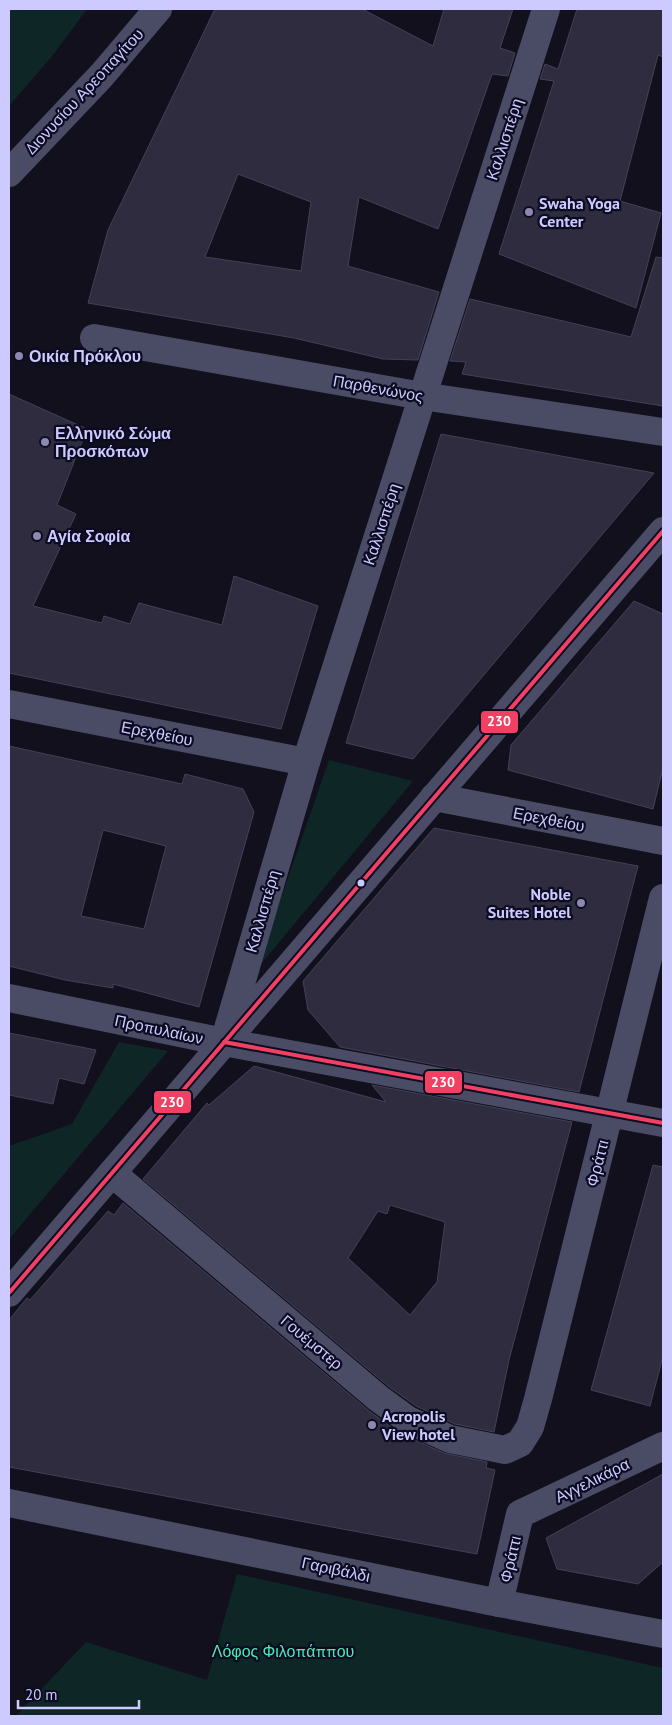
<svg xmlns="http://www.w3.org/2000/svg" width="672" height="1725" viewBox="0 0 672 1725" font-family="'PT Sans',sans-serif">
  <rect width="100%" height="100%" fill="#11101c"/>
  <g fill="#0e2726">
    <polygon points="9,9 87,9 53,55 9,106"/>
    <polygon points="329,760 413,781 256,970"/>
    <polygon points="119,1042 168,1051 9,1239 9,1146 72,1124"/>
    <polygon points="237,1574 663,1668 663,1716 16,1716 86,1642 207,1680"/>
  </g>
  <g fill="#2e2c3e" stroke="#43415a" fill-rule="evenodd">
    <path d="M215,9H362L433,46L444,9H513L500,48L515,53L508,76L492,74L438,229L359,197L348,266L439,292L418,360L383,359L294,338L88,303L108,230ZM238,174L311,202L301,271L205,257Z"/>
    <polygon points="577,9 663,9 663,57 658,55 620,201 661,213 636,308 499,254 554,81 540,79 545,64 558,69"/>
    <polygon points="656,257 663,258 663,406 462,374 466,362 450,361 470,299 631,337"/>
    <polygon points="9,394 87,429 57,505 76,514 33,606 102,623 104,616 130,624 139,603 222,625 234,576 318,606 281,729 9,673"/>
    <polygon points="441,434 654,473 413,759 346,743"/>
    <polygon points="634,601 663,614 663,768 653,809 508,770 511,745"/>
    <path d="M9,746L182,784L185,774L243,789L254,812L199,1007L113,984V988L65,980L9,966ZM103,830L166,846L144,929L81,916Z"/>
    <polygon points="434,828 638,866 579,1092 340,1047 308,1010 303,981"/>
    <polygon points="9,1033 96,1050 84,1084 59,1078 53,1104 9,1095"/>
    <path d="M254,1066L386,1102L372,1085L572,1122L509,1360L494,1432L455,1424L416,1406L388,1386L143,1179L207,1103L209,1105ZM390,1205L445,1222L437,1282L410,1315L348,1258L378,1211L387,1214Z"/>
    <polygon points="653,1165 663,1167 663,1356 650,1406 591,1390"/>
    <polygon points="123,1203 368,1410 399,1433 444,1453 487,1462 486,1468 495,1470 477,1554 9,1467 9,1320 27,1298 30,1300 108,1211 114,1215"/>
    <polygon points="663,1474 663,1562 638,1584 557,1569 546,1538"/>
  </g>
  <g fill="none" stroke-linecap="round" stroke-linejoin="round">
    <g stroke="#4a4b65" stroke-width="28">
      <polyline points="9,173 102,75 158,9"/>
      <polyline points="94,338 422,396 663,432"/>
      <polyline points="9,704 306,762"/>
      <polyline points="434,797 663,841"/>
      <polyline points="9,998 224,1042 663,1123"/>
      <polyline points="224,1042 306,762 546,9"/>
      <polyline points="112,1173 378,1398 408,1420 450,1439 505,1450 520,1443 530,1427 538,1399 663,898"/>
      <polyline points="9,1293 663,531"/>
      <polyline points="9,1503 499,1603 663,1634"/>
      <polyline points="499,1603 520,1514 663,1446"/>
    </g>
    <g stroke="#0d0b21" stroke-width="8">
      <g id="bus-1">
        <polyline points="224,1042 663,1123"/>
        <polyline points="9,1293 663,531"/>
      </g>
    </g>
    <use href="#bus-1" stroke="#f24062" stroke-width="4"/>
  </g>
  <g fill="#8b89b0" stroke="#0d0b21" stroke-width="2">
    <circle cx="529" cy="212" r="5"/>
    <circle cx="19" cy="356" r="5"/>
    <circle cx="45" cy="442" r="5"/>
    <circle cx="37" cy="536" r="5"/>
    <circle cx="581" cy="903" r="5"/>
    <circle cx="372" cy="1425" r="5"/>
  </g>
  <circle fill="#cccaff" stroke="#0d0b21" stroke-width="2" cx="361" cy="883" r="4.5"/>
  <g text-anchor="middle" stroke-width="4.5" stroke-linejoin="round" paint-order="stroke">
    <g font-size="16" fill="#cccaff" stroke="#0d0b21">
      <text transform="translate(84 91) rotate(-47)" y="6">Διονυσίου Αρεοπαγίτου</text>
      <text transform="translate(504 139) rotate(-72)" y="6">Καλλισπέρη</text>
      <text transform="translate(378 388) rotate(10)" y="6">Παρθενώνος</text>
      <text transform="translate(381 524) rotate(-72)" y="6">Καλλισπέρη</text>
      <text transform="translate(157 733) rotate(11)" y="6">Ερεχθείου</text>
      <text transform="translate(549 819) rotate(11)" y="6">Ερεχθείου</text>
      <text transform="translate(262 911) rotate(-74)" y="6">Καλλισπέρη</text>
      <text transform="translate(159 1029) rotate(12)" y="6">Προπυλαίων</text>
      <text transform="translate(597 1163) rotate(-76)" y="6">Φράττι</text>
      <text transform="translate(312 1342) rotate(40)" y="6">Γουέμστερ</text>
      <text transform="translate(592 1480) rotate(-26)" y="6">Αγγελικάρα</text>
      <text transform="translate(510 1559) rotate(-77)" y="6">Φράττι</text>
      <text transform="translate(336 1569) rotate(12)" y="6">Γαριβάλδι</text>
    </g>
    <g font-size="16" font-weight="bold" fill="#cccaff" stroke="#0d0b21" text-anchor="start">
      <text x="539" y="209">Swaha Yoga<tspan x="539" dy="18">Center</tspan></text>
      <text x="29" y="362">Οικία Πρόκλου</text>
      <text x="55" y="439">Ελληνικό Σώμα<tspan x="55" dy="18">Προσκόπων</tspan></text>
      <text x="47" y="542">Αγία Σοφία</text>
      <text x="571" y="900" text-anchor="end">Noble<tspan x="571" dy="18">Suites Hotel</tspan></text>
      <text x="382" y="1422">Acropolis<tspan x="382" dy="18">View hotel</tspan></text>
    </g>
    <g font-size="16" fill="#4beab5" stroke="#0d0b21">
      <text x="283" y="1657">Λόφος Φιλοπάππου</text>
    </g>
  </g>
  <g stroke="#0d0b21" stroke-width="2">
    <rect x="480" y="710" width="39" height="24" rx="5" fill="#f24062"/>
    <rect x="424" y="1070" width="39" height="24" rx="5" fill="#f24062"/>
    <rect x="153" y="1090" width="39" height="24" rx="5" fill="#f24062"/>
  </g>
  <g font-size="14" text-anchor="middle" font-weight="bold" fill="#fff">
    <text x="499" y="726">230</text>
    <text x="443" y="1087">230</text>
    <text x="172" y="1107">230</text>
  </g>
  <rect width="672" height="1725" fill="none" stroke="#cccaff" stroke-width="20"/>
  <path d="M18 1700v8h121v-8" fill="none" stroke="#cccaff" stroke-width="2.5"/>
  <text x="25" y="1700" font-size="15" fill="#cccaff" stroke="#0d0b21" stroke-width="4" paint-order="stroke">20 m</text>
</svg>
